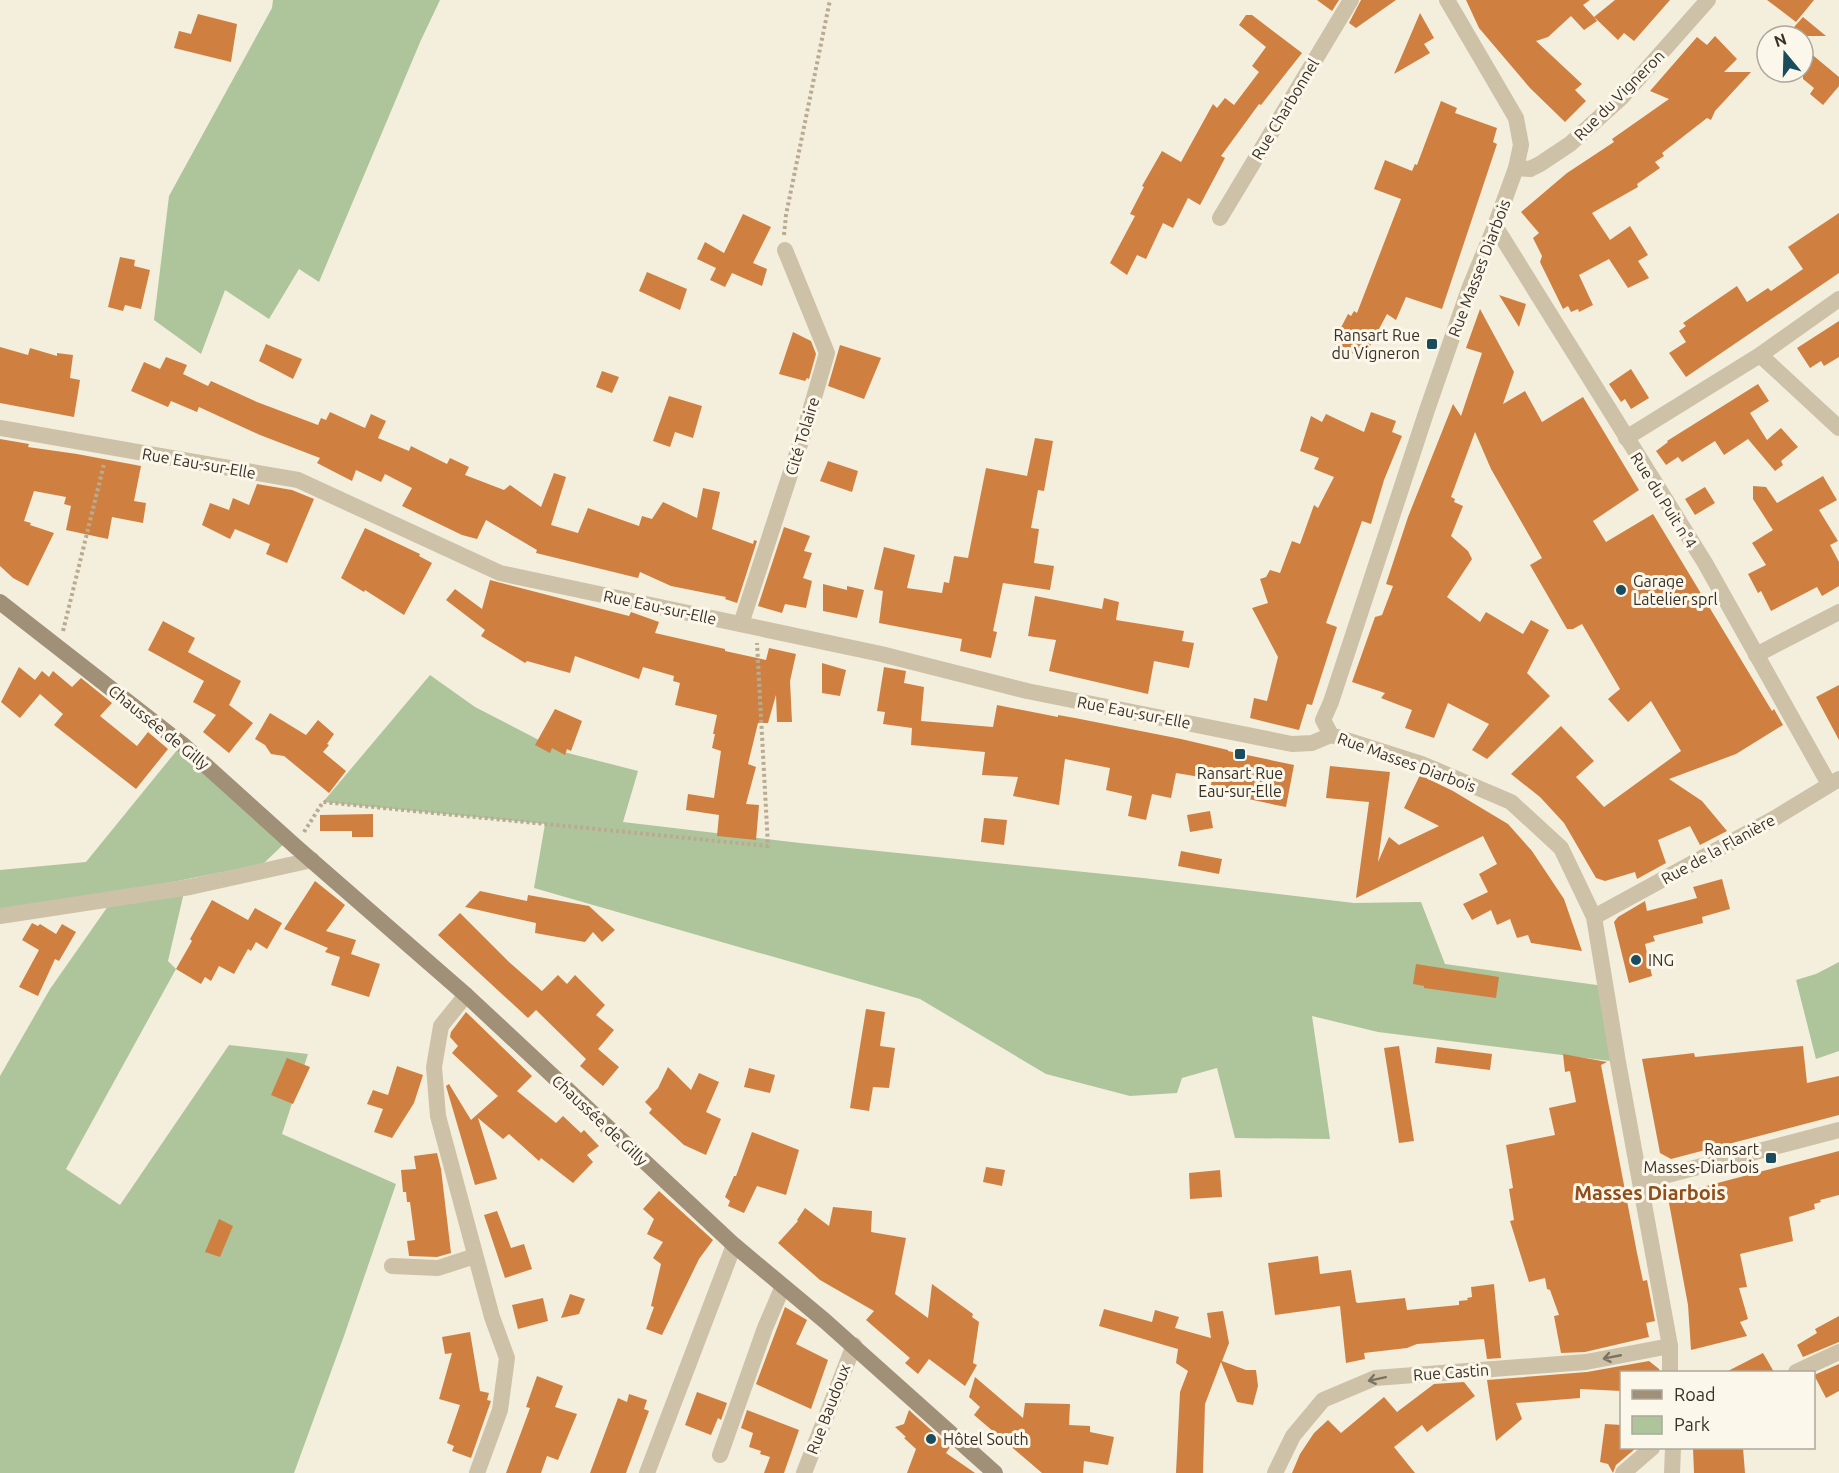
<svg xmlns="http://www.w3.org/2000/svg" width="1839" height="1473" viewBox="0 0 1839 1473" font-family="Ubuntu,sans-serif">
  <rect width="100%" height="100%" fill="#f4eedd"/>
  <g fill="#aec59b">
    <polygon points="273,0 440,0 421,40 319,282 299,269 269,319 225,290 201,354 154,320 169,196 272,8"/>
    <polygon points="430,675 475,707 560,751 638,771 623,822 800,843 1143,878 1354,903 1421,902 1445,964 1604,986 1618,1062 1378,1032 1312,1016 1330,1139 1235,1138 1217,1068 1182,1078 1177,1093 1130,1096 1046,1074 920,999 534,888 545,824 323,802"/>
    <polygon points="182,744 288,840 263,864 0,916 0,870 86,862"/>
    <polygon points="185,888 168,961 176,969 66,1169 120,1205 229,1045 308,1054 282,1134 396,1184 344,1336 294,1473 0,1473 0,1076 50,989 113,899"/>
    <polygon points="1839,962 1839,1051 1816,1059 1796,980 1816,974"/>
  </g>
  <g fill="#cf8040">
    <polygon points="1317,0 1339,0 1332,11"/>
    <polygon points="1361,0 1396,0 1356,28 1349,23"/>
    <polygon points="1466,0 1590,0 1583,5 1594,17 1615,0 1670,0 1634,41 1624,33 1618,40 1594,17 1597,21 1584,30 1571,16 1548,37 1536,41 1582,84 1575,90 1586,101 1565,122 1530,88 1479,28"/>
    <polygon points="1767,0 1814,0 1796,22"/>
    <polygon points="1420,13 1434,38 1424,44 1430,53 1394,74"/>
    <polygon points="198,14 237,24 231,62 174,48 179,31 191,34"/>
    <polygon points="1246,15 1252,15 1302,53 1261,105 1259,104 1221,156 1225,158 1200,205 1188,198 1173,228 1163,223 1146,259 1137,255 1127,275 1110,263 1135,216 1130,214 1144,187 1142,186 1162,151 1181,162 1213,104 1217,108 1225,98 1234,105 1259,72 1252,66 1266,47 1239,25"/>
    <polygon points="1803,17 1826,36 1786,36"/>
    <polygon points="1715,36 1737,59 1724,72 1751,72 1715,111 1711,120 1707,118 1662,153 1664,156 1655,162 1660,168 1637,184 1638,187 1592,213 1610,240 1630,226 1648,255 1638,261 1649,278 1628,288 1609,259 1579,275 1593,305 1579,312 1578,309 1571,312 1568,306 1563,309 1540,262 1542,256 1533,238 1539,233 1521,212 1567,173 1614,142 1612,139 1669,99 1650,91 1697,37 1707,45"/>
    <polygon points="1803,47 1839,77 1839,86 1823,105 1810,94 1814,88 1803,79"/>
    <polygon points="1441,101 1457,108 1455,113 1497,128 1493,142 1497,144 1442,309 1406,297 1396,320 1387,314 1363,359 1333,343 1348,314 1351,316 1354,311 1357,313 1401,199 1374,189 1385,160 1412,171 1415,164 1417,165"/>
    <polygon points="1839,213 1839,273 1686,377 1669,353 1686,342 1679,331 1686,326 1683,323 1737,286 1747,302 1768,288 1771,291 1803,269 1788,247"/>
    <polygon points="743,214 771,227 753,263 767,269 762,286 732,273 725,287 710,280 716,268 697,259 705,242 724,253"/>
    <polygon points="120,257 135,260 134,266 150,270 141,309 125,305 123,311 108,307"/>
    <polygon points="647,272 687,289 680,310 639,291"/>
    <polygon points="1499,295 1526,304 1519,327"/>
    <polygon points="1480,309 1514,372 1503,404 1525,391 1542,422 1583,397 1639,490 1593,521 1606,542 1653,514 1772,711 1774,709 1783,725 1736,754 1669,779 1702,801 1727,831 1700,845 1690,826 1658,840 1666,863 1637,879 1635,872 1605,881 1596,878 1564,823 1540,797 1511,774 1561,726 1594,761 1576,777 1604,807 1681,751 1651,701 1628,722 1608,699 1620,689 1582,624 1573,629 1567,629 1530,565 1542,558 1491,469 1475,432 1451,497 1455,499 1454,502 1463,506 1451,536 1468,551 1472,559 1447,597 1480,622 1486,612 1523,634 1531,620 1549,630 1527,673 1550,696 1487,759 1472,750 1489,724 1448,703 1434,738 1405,728 1412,710 1381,698 1385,693 1352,682 1375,617 1382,615 1393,586 1386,584 1408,517 1453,404 1461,416 1482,353 1466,348"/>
    <polygon points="1839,321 1839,357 1824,366 1821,361 1810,368 1797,348"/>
    <polygon points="793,332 811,341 816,354 809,379 807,378 805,381 779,374"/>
    <polygon points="266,344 302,359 293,379 259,361"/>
    <polygon points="840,345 881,358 864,399 828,386"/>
    <polygon points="0,347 28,355 30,348 57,356 57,353 73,355 70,378 80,380 74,417 0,403"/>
    <polygon points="166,357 187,365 183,374 208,386 211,381 257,402 318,425 321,418 326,420 330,412 365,428 371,414 386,421 378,438 409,451 411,446 447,464 450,458 469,467 465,475 504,490 510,485 541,507 554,473 566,477 551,525 578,533 588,508 639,526 642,516 652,519 663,502 697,518 703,488 720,492 712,529 753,544 754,540 757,541 737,603 725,599 726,597 671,586 640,572 638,578 536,553 537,550 486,520 477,539 462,535 402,506 412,488 385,474 381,482 356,470 352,481 317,463 320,458 260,435 199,407 197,412 171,401 168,407 131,391 144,362 160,369"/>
    <polygon points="1631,369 1649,398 1631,409 1625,399 1621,402 1609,384"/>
    <polygon points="602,371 619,377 612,393 596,387"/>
    <polygon points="1758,384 1769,401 1750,413 1767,440 1781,428 1798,447 1781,461 1783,465 1775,471 1748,439 1724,455 1715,441 1682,462 1678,457 1666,465 1656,451 1668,442 1667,441"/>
    <polygon points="669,396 702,406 693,438 675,432 670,447 653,441"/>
    <polygon points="1371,412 1396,421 1392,432 1402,436 1384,480 1371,524 1362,521 1326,623 1337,627 1312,705 1307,704 1299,730 1250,718 1254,698 1267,701 1278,657 1252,608 1268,603 1260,579 1266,577 1270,570 1280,573 1292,541 1300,544 1314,505 1318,508 1334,477 1314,469 1319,458 1300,451 1311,416 1322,422 1326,414 1364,432"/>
    <polygon points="1035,438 1053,441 1044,491 1038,490 1031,528 1039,529 1034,563 1054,566 1050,590 1003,583 993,631 997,632 991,658 960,651 962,639 879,623 883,591 874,589 884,547 915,555 907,588 942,593 944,582 949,583 954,556 968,558 986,468 1027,476"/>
    <polygon points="0,439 29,444 28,447 77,454 141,466 134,501 146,503 143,523 112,517 108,539 66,530 71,506 64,504 66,497 34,491 24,521 31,523 30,525 54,533 28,586 13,578 0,566"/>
    <polygon points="828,461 858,471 852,492 820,481"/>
    <polygon points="1823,476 1837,500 1819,510 1838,541 1830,545 1839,562 1839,586 1822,596 1817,587 1771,611 1761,591 1758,593 1748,574 1766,565 1752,543 1773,530 1753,499 1753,486 1766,487 1777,503"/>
    <polygon points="257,484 292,490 314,499 287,563 266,554 270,544 235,529 230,539 202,525 210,503 229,510 233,498 249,505"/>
    <polygon points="1705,487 1715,503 1695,515 1685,499"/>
    <polygon points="784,527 810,536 804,551 812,553 803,578 812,581 806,608 785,604 782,613 758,606"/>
    <polygon points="365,528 420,554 419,556 432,563 404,615 365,590 364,592 341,578"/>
    <polygon points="490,580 629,616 631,612 659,622 655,633 725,649 725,651 766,660 769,648 796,654 790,681 792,722 777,722 776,695 768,723 758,723 748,764 756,767 746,804 759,805 756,840 717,836 719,815 686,810 688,794 714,798 721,751 712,748 715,734 713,734 717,715 675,705 680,683 673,681 674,676 643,667 639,679 575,656 570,673 527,661 525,663 481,636 485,630 446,600 455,589 482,609"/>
    <polygon points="823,584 847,590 847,586 864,590 857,618 823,611"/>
    <polygon points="1035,596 1102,609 1104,598 1119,602 1116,620 1184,631 1182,641 1194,643 1189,668 1154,661 1148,694 1049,671 1056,640 1028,636"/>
    <polygon points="163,621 195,638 188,652 241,681 229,705 253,723 229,753 203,732 216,715 193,702 204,681 148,650"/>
    <polygon points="822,663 846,670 840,696 822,693"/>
    <polygon points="19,667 35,680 42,671 49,677 53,671 72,687 81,678 112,703 100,716 137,746 148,732 168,749 136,789 54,725 63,714 40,694 20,718 1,702"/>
    <polygon points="884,667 906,671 904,683 924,687 921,721 993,727 997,705 1058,717 1058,715 1075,718 1181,739 1228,750 1228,751 1294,765 1286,807 1210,791 1212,779 1176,773 1171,798 1152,794 1146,820 1128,816 1132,796 1106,790 1110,768 1065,759 1059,805 1013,796 1018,777 982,775 985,752 911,745 912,728 883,724 885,712 877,711"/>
    <polygon points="1839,685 1839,740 1816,697"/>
    <polygon points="555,709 582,721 571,751 567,749 565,755 552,748 550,753 535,745"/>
    <polygon points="270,713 306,735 318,720 334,734 327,744 329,745 323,752 346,771 329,793 284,756 271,754 265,745 255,739"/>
    <polygon points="1330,766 1390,772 1378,862 1389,837 1399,845 1439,826 1404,808 1420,775 1453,791 1508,824 1532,851 1564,899 1582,951 1531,943 1528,935 1517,938 1510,919 1497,925 1491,910 1472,920 1463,904 1488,892 1479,874 1497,864 1483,836 1356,898 1369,802 1326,798"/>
    <polygon points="1210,811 1213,828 1190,832 1187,815"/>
    <polygon points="373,814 373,837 352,837 352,831 320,831 320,815"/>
    <polygon points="984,818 1007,820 1004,845 981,842"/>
    <polygon points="1181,851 1222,859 1219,874 1178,866"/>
    <polygon points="1722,879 1730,909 1702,917 1703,923 1653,936 1655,941 1645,944 1652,976 1629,983 1614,922 1618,917 1645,901 1647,911 1697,898 1693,887"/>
    <polygon points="315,881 345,905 326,931 356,940 351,954 380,964 369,997 331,985 340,957 325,952 328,948 284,929"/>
    <polygon points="480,891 527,901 528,895 589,906 615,930 602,942 593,932 585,942 535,933 536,923 465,907"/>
    <polygon points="212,900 248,920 255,908 282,923 267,949 256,942 251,951 248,949 234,974 219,966 211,981 205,977 201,984 176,969 192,941 190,939"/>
    <polygon points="460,913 509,962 542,991 558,975 567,984 575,975 605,1005 596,1015 614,1030 598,1049 619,1067 603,1086 580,1066 586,1059 536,1010 528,1018 438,935"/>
    <polygon points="32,923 38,926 40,924 56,934 62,924 76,932 59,961 55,959 38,996 19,987 39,950 22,940"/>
    <polygon points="1416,964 1499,977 1496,998 1424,988 1424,986 1413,984"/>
    <polygon points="866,1009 885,1012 880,1046 895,1048 889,1088 873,1087 869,1111 850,1108"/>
    <polygon points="466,1012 532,1076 517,1091 556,1123 563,1116 581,1133 584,1130 599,1146 587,1155 593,1162 573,1183 541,1158 539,1161 509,1134 503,1139 478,1118 497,1179 475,1185 446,1086 449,1084 471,1120 498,1096 452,1053 458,1046 450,1037 451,1032"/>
    <polygon points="1399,1046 1414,1141 1399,1143 1384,1048"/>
    <polygon points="1803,1046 1807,1083 1839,1076 1839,1115 1671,1159 1660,1153 1642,1059 1694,1053 1695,1057"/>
    <polygon points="1437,1047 1492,1054 1490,1070 1435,1063"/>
    <polygon points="1563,1054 1607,1062 1601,1065 1637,1253 1643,1281 1647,1280 1655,1321 1646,1323 1649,1337 1585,1352 1561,1353 1554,1316 1559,1315 1550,1290 1547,1289 1545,1278 1529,1282 1510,1221 1514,1220 1509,1189 1513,1188 1506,1145 1555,1135 1549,1108 1576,1102 1570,1071 1565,1072"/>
    <polygon points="287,1058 310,1067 293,1104 271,1095"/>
    <polygon points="397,1066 423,1075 414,1103 392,1138 374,1132 383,1109 367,1104 373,1090 388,1095"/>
    <polygon points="668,1067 691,1090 699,1073 719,1082 706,1112 721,1119 706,1155 684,1145 649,1113 652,1109 645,1102 658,1088"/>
    <polygon points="749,1068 775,1075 770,1093 744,1087"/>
    <polygon points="752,1132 799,1150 786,1195 757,1186 744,1213 728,1206 730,1201 725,1197 734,1176 736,1176"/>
    <polygon points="1839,1151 1839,1195 1820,1200 1821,1202 1814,1204 1815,1209 1789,1217 1793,1241 1740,1254 1747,1287 1739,1288 1748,1319 1740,1322 1747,1336 1691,1350 1688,1305 1669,1203 1676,1194"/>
    <polygon points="437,1153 441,1169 451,1253 437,1257 409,1256 407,1241 415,1240 410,1202 407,1202 406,1192 403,1192 401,1170 416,1169 414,1156"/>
    <polygon points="986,1167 1005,1170 1002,1186 983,1182"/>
    <polygon points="1220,1170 1222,1197 1190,1199 1189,1173"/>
    <polygon points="659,1191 713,1240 699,1259 662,1335 646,1329 654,1307 651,1306 661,1264 653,1258 663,1242 647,1234 654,1219 643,1209"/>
    <polygon points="833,1207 872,1211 871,1232 906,1238 895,1294 928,1318 932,1284 973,1314 972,1317 979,1322 973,1363 977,1365 965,1386 929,1359 918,1374 905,1363 910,1358 866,1320 874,1311 820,1280 778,1243 798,1221 797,1220 805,1208 829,1226"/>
    <polygon points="497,1211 511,1248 524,1244 532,1269 505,1278 484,1215"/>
    <polygon points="219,1219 233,1226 220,1257 205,1252"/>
    <polygon points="1318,1256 1320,1274 1351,1270 1356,1302 1358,1303 1405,1298 1407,1310 1459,1305 1459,1301 1468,1300 1467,1298 1472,1297 1471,1287 1494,1284 1501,1358 1487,1359 1484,1339 1417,1344 1407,1348 1364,1353 1365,1359 1346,1363 1340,1306 1275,1315 1268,1263"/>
    <polygon points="570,1294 585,1299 579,1314 561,1318"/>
    <polygon points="543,1298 548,1321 518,1329 512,1305"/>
    <polygon points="785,1307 807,1320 796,1344 828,1360 811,1409 756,1384"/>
    <polygon points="1104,1309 1152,1322 1155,1310 1179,1317 1175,1328 1211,1338 1207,1313 1223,1311 1229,1343 1222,1361 1246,1370 1256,1370 1258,1386 1253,1405 1237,1402 1221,1362 1205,1404 1203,1473 1176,1473 1180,1392 1188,1371 1176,1363 1178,1349 1099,1326"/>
    <polygon points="1839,1316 1839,1342 1803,1357 1797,1345 1817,1333 1815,1329"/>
    <polygon points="470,1332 480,1391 489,1393 487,1400 491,1401 471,1458 452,1451 454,1446 447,1443 460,1405 439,1399 452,1353 445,1354 442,1337"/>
    <polygon points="1763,1353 1774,1372 1726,1372"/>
    <polygon points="1649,1361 1659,1369 1660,1372 1622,1372 1622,1391 1580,1389 1580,1398 1516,1403 1522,1419 1496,1441 1487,1380 1587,1372"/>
    <polygon points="1839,1364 1839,1391 1826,1398 1814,1375"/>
    <polygon points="537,1376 563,1386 555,1407 577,1414 558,1460 547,1456 541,1473 506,1473 530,1408 526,1407"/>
    <polygon points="975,1377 1023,1418 1025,1403 1070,1404 1069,1425 1090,1426 1090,1432 1114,1437 1108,1465 1084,1461 1083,1473 1042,1473 974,1415 980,1407 969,1397"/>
    <polygon points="1464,1382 1475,1396 1427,1432 1422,1425 1394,1447 1415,1473 1292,1473 1300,1454 1314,1433 1328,1420 1341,1433 1384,1397 1397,1412 1434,1384"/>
    <polygon points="697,1392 727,1403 721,1420 718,1418 711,1435 685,1425"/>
    <polygon points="629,1394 647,1400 644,1409 649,1411 626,1473 590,1473 618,1398 627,1402"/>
    <polygon points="747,1410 799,1430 784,1473 764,1473 770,1457 760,1454 761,1451 749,1447 753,1433 741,1428"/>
    <polygon points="909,1410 950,1447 946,1453 975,1473 907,1473 916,1449 904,1438 906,1437 895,1427 904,1424"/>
    <polygon points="1605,1424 1622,1425 1622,1448 1636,1448 1616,1465 1613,1473 1608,1464 1600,1462"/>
    <polygon points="1693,1448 1743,1448 1745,1473 1694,1473"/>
  </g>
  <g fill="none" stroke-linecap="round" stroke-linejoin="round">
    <g stroke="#b9ab91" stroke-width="4" stroke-dasharray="3 3" stroke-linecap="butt">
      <polyline points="784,235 786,215 830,0"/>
      <polyline points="63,631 104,464"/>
      <polyline points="304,832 323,802 768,846 757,643"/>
    </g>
    <g stroke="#cdc1a7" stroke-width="16">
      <polyline points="1516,168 1530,169 1540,164 1570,144 1622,97 1708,0"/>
      <polyline points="1220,218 1351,0"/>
      <polyline points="1495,226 1705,563 1829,784"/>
      <polyline points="1760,355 1839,428"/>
      <polyline points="1626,438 1760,355 1839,299"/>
      <polyline points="741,624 804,432 827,353 785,250"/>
      <polyline points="1756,655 1839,612"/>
      <polyline points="0,916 190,887 312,860"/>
      <polyline points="1594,917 1775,818 1839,779"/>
      <polyline points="466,995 441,1026 434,1067 438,1116 492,1317 507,1358 500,1410 477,1473"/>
      <polyline points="392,1266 438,1268 475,1256"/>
      <polyline points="1796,1372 1839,1352"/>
      <polyline points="720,1455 765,1328 783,1286"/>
      <polyline points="647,1473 734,1245"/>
      <polyline points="1275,1473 1293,1436 1323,1400 1375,1378 1586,1362 1670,1346"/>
      <polyline points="1623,1473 1652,1448"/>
    </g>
    <g stroke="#cdc1a7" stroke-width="16">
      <polyline points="1447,0 1516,118 1521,145 1516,168 1495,226 1469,289 1427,410 1331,702 1323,720 1331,735 1422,764 1511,802 1561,848 1594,917 1618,1062 1670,1346 1670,1372"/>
      <polyline points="0,428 298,480 500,573 881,654 1027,691 1292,744 1312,743 1331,735"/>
      <polyline points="1641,1182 1839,1130"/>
      <polyline points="804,1473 854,1345"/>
      <polyline points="1672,1473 1673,1448"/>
    </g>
    <polyline stroke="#a19078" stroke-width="16" points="0,602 182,744 295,846 466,995 734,1245 825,1321 995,1473"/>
  </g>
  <defs><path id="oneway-shaft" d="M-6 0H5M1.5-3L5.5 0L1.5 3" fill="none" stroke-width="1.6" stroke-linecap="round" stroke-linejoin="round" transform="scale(1.5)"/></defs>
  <g stroke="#7c7261">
    <use href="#oneway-shaft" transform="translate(1612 1357) rotate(169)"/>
    <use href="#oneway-shaft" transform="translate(1377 1379) rotate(168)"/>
  </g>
  <g fill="#1a4c5e" stroke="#fbf7ea" stroke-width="2">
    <rect x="1426" y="338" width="12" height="12" rx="3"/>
    <circle cx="1621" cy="590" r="6"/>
    <rect x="1234" y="748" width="12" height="12" rx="3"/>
    <circle cx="1636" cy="960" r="6"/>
    <rect x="1765" y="1152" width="12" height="12" rx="3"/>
    <circle cx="931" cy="1439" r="6"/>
  </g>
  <g text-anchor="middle" stroke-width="6" stroke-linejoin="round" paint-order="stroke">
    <g font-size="16" fill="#393128" stroke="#fbf7ea">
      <text transform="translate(1619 95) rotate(-45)" y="6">Rue du Vigneron</text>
      <text transform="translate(1285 109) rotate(-59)" y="6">Rue Charbonnel</text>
      <text transform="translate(1479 268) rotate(-69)" y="6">Rue Masses Diarbois</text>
      <text transform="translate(802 436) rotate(-73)" y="6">Cité Tolaire</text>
      <text transform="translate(199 463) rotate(10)" y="6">Rue Eau-sur-Elle</text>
      <text transform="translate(1664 500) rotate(58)" y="6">Rue du Puit n°4</text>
      <text transform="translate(660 607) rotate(12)" y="6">Rue Eau-sur-Elle</text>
      <text transform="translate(1134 712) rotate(11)" y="6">Rue Eau-sur-Elle</text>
      <text transform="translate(159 727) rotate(39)" y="6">Chaussée de Gilly</text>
      <text transform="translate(1407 762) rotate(20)" y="6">Rue Masses Diarbois</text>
      <text transform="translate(1718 849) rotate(-29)" y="6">Rue de la Flanière</text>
      <text transform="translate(600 1120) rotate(43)" y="6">Chaussée de Gilly</text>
      <text transform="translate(1451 1372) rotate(-4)" y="6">Rue Castin</text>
      <text transform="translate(828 1409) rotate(-69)" y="6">Rue Baudoux</text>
    </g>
    <g font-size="16" fill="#393128" stroke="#fbf7ea" text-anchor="start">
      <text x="1420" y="341" text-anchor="end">Ransart Rue<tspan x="1420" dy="18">du Vigneron</tspan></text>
      <text x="1633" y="587">Garage<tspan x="1633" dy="18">Latelier sprl</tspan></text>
      <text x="1240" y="779" text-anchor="middle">Ransart Rue<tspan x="1240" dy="18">Eau-sur-Elle</tspan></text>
      <text x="1648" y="966">ING</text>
      <text x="1759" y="1155" text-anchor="end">Ransart<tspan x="1759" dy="18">Masses-Diarbois</tspan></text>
      <text x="943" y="1445">Hôtel South</text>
    </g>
    <g font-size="20" font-weight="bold" fill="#8f4e1b" stroke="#fbf7ea">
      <text x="1650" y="1200">Masses Diarbois</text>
    </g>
  </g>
  <rect x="1620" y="1371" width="195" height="78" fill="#fbf7ea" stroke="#ada89c" stroke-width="1.5"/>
  <rect x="1632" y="1390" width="30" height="9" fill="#a19078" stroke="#ada89c" stroke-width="1.5"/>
  <text x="1674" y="1401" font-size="18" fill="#393128">Road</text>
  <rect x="1632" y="1416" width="30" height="18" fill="#aec59b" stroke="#ada89c" stroke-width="1.5"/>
  <text x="1674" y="1431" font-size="18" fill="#393128">Park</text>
  <g transform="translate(1785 54) rotate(341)"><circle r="28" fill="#fbf7ea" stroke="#ada89c" stroke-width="1.5"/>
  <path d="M0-4.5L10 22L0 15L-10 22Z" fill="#1a4c5e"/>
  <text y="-9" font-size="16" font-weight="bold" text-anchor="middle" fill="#393128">N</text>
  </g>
</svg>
